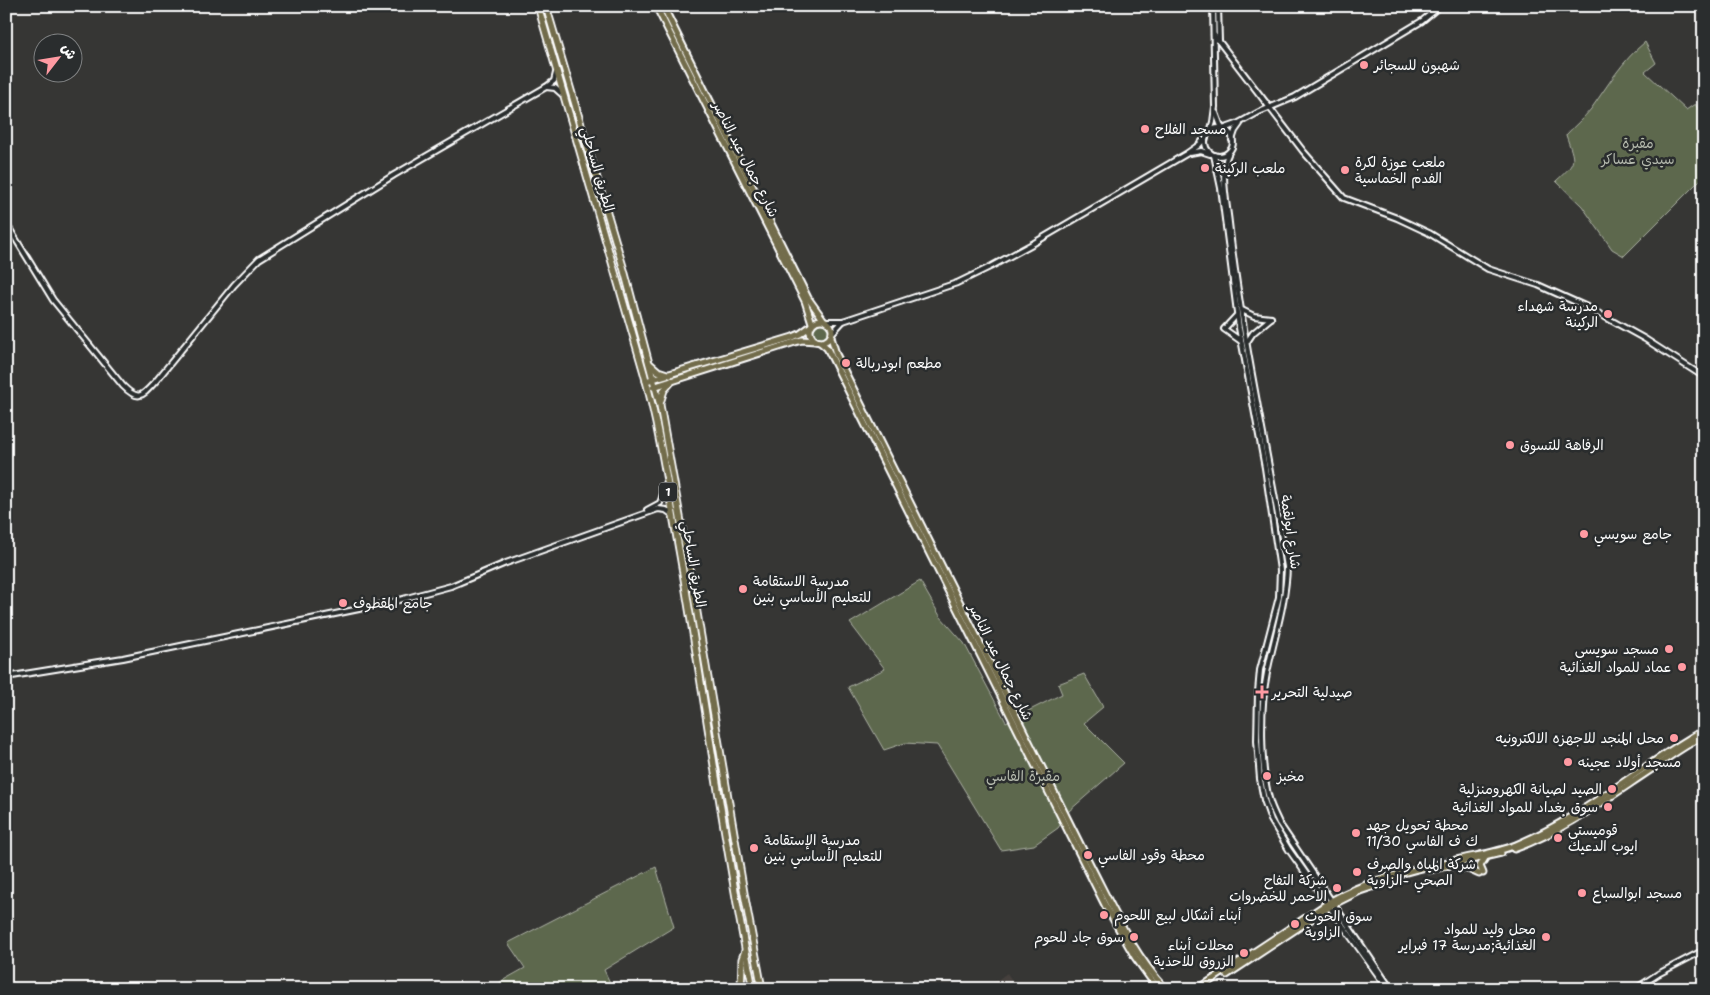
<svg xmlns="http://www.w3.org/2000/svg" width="1710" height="995" viewBox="0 0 1710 995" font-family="'Shantell Sans','Playpen Sans Arabic',sans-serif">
  <rect width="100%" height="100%" fill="#363634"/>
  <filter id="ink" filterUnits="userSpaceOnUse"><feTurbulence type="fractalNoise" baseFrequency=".02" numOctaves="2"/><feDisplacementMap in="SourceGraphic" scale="10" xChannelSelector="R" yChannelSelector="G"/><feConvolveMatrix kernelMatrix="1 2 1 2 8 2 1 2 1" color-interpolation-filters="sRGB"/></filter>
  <g filter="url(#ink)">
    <polygon fill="#44403c" points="1007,973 1018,989 985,989"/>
    <g fill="#5d674e" stroke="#aeb3a6">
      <path d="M1645,42L1656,63L1645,72L1686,110L1695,104L1704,117V176L1624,256L1612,249L1582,206L1556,181C1578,161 1575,162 1566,135C1574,126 1584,118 1591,109C1608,85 1622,61 1645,42Z"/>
      <circle cx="821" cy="331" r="10"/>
      <polygon points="920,581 940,616 964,643 1006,722 1062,694 1058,684 1084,674 1103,707 1084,723 1124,763 1069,811 1058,828 1034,845 1001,850 937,745 905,743 884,750 848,687 885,669 850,623"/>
      <polygon points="656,867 674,927 604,970 613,989 501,989 500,982 525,968 508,943"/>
    </g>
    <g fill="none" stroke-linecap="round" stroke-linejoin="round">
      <g stroke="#fff" stroke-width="8">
        <g id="tertiary">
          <polyline points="1218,6 1219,41"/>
          <polyline points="1214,35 1303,151 1344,198 1397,218 1429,233 1488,269 1538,285 1587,307 1645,339 1704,377"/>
          <polyline points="546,87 555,88 564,96"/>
          <polyline points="1216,113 1222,129"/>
          <circle cx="1219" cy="142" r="14"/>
          <polyline points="1223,129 1237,124 1259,112 1295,97 1422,21 1440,6"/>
          <polyline points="1210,132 1213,122 1215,107 1213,6"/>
          <polyline points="1232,140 1235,131 1240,124"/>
          <path d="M1229,152C1219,170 1227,203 1229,223C1242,338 1268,453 1287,567C1286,603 1274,638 1267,673C1260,706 1260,769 1270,802C1272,809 1276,816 1279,823L1391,989"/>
          <polyline points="1190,153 1201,151 1210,154"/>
          <polyline points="1214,155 1221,188 1239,328 1265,468 1280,570 1279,597 1260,670 1258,692 1257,741 1260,779 1264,800 1271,820 1289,850 1388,989"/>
          <path d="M6,223L53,300L123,386C139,402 142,396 156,381L234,285L259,259L394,175L546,87L554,81L556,73"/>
          <polyline points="1242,310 1254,316 1271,318"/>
          <polyline points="1237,315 1224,329 1241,341"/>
          <polyline points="827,321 843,321 957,283 990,267 1034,243 1186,154 1199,145 1206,137"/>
          <polyline points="833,332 843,321"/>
          <polyline points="1247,342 1253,333 1271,318"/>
          <polyline points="647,510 660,503 666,486"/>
          <polyline points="6,677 123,658 388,603 451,586 506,563 658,509 666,510 673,515"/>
          <polyline points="1635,989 1658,974 1704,950"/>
        </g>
      </g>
      <g stroke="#fff" stroke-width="9">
        <g id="primary">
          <polyline points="656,6 805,301 812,323"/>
          <polyline points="663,6 808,298 823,319"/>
          <circle cx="821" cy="331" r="11"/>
          <path d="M831,337L836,354L1093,870C1114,911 1134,955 1166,989"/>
          <polyline points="820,342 827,348 831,356 1105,905 1135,957 1158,989"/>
          <polyline points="646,381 793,337 800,334 811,326"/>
          <polyline points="653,387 795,342 802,340 815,341"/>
          <path d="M1514,849C1564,831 1608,798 1652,769C1669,757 1685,745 1704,736"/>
          <polyline points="1454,866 1468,869 1479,874"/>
          <polyline points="1429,870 1501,853"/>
          <polyline points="1483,873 1480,866 1485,858"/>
          <polyline points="1227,975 1334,904 1360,891 1399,878"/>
          <path d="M1198,989L1331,901C1371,878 1417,869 1461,859C1479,855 1499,852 1516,845C1585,816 1640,766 1704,730"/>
        </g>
      </g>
      <g stroke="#fff" stroke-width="9">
        <g id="trunk">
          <path d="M538,6L644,373C660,432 669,494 680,555C705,699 724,845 753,989"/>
          <polyline points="546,6 624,270 660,405 694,595 744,893 762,989"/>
          <polyline points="650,364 658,371 670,375"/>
          <polyline points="660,403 664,390 672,381"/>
          <polyline points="741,989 742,959 745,951"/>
        </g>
      </g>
      <use href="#tertiary" stroke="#2a2d2e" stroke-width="4"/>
      <use href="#primary" stroke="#726c4b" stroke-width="5"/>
      <use href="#trunk" stroke="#726c4b" stroke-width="5.5"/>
    </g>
  </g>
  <g fill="#ff9aa2" stroke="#2a2d2e" stroke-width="2">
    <circle cx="1364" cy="65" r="5"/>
    <circle cx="1145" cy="129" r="5"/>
    <circle cx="1205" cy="168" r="5"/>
    <circle cx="1345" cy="170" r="5"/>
    <circle cx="1608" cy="314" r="5"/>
    <circle cx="846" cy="363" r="5"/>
    <circle cx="1510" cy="445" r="5"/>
    <circle cx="1584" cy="534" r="5"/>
    <circle cx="743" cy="589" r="5"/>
    <circle cx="343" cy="603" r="5"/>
    <circle cx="1669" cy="649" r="5"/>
    <circle cx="1682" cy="667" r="5"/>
    <path d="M1259.5 684.5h5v5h5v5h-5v5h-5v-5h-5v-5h5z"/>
    <circle cx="1674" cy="738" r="5"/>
    <circle cx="1568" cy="762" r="5"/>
    <circle cx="1267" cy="776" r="5"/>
    <circle cx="1612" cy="789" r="5"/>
    <circle cx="1608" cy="807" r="5"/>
    <circle cx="1356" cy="833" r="5"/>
    <circle cx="1558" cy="838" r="5"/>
    <circle cx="754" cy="848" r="5"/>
    <circle cx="1088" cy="855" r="5"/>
    <circle cx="1357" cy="872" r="5"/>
    <circle cx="1337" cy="888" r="5"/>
    <circle cx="1582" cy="893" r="5"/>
    <circle cx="1104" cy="915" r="5"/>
    <circle cx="1295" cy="924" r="5"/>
    <circle cx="1134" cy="937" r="5"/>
    <circle cx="1546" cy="937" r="5"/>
    <circle cx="1244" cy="953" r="5"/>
  </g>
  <g text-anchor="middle" stroke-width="5" stroke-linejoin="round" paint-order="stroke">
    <rect fill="#2a2d2e" stroke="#bfc0c0" stroke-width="1" x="659" y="482.5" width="18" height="19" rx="4"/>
    <g font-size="12" font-weight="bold" fill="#fff">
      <text x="668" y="496">1</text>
    </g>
    <g font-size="14" fill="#fff" stroke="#2a2d2e" text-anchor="start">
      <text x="1374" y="70">شهبون للسجائر</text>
      <text x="1155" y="134">مسجد الفلاح</text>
      <text x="1355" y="167">ملعب عوزة لكرة<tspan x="1355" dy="16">الفدم الخماسية</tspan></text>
      <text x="1215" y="173">ملعب الركينة</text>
      <text x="1598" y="311" text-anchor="end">مدرسة شهداء<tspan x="1598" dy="16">الركينة</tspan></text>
      <text x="856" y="368">مطعم ابودربالة</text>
      <text x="1520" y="450">الرفاهة للتسوق</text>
      <text x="1594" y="539">جامع سويسي</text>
      <text x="753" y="586">مدرسة الاستقامة<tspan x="753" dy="16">للتعليم الأساسي بنين</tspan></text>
      <text x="353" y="608">جامع المقطوف</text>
      <text x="1659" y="654" text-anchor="end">مسجد سويسي</text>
      <text x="1672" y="672" text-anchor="end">عماد للمواد الغذائية</text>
      <text x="1272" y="697">صيدلية التحرير</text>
      <text x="1664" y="743" text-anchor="end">محل المنجد للاجهزه الالكترونيه</text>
      <text x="1578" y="767">مسجد أولاد عجينه</text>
      <text x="1277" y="781">مخبز</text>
      <text x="1602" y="794" text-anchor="end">الصيد لصيانة الكهرومنزلية</text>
      <text x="1598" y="812" text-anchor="end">سوق بغداد للمواد الغذائية</text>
      <text x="1366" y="830">محطة تحويل جهد<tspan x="1366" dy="16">11/30 ك ف الفاسي</tspan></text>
      <text x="1568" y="835">قوميستي<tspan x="1568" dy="16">ايوب الدعيك</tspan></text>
      <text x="764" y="845">مدرسة اﻹستقامة<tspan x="764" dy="16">للتعليم اﻷساسي بنين</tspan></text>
      <text x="1098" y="860">محطة وقود الفاسي</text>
      <text x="1367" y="869">شركة المياه والصرف<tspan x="1367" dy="16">الصحي -الزاوية</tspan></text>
      <text x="1327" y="885" text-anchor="end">شركة التفاح<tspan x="1327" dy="16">الاحمر للخضروات</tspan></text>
      <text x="1592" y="898">مسجد ابوالسباع</text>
      <text x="1114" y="920">أبناء أشكال لبيع اللحوم</text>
      <text x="1305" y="921">سوق الحوت<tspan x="1305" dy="16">الزاوية</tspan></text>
      <text x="1536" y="934" text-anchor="end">محل وليد للمواد<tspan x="1536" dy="16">الغذائية;مدرسة 17 فبراير</tspan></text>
      <text x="1124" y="942" text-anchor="end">سوق جاد للحوم</text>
      <text x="1234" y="950" text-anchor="end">محلات أبناء<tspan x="1234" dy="16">الزروق للاحذية</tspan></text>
    </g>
    <g font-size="14" fill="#b6bbaf" stroke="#2a2d2e">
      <text x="1638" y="148">مقبرة<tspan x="1638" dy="16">سيدي عساكر</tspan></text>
      <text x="1023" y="781">مقبرة الفاسي</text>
    </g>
    <g font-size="14" fill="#fff" stroke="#2a2d2e">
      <text transform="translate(746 159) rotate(63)" y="5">شارع جمال عبد الناصر</text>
      <text transform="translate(598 169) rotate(74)" y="5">الطريق الساحلي</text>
      <text transform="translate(1291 532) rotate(82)" y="5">شارع ابولقمة</text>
      <text transform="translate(694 564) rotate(80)" y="5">الطريق الساحلي</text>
      <text transform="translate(1001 662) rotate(64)" y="5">شارع جمال عبد الناصر</text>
    </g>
  </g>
  <rect width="1710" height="995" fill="none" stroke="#2a2d2e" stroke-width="25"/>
  <rect x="12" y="12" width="1685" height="970" fill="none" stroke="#fff" stroke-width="2" filter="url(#ink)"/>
  <g transform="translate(58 58) rotate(59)"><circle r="24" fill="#2a2d2e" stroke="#7f8182"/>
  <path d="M0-4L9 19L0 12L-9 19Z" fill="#ff9aa2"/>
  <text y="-8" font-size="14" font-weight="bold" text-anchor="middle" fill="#ffffff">ش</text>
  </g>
</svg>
